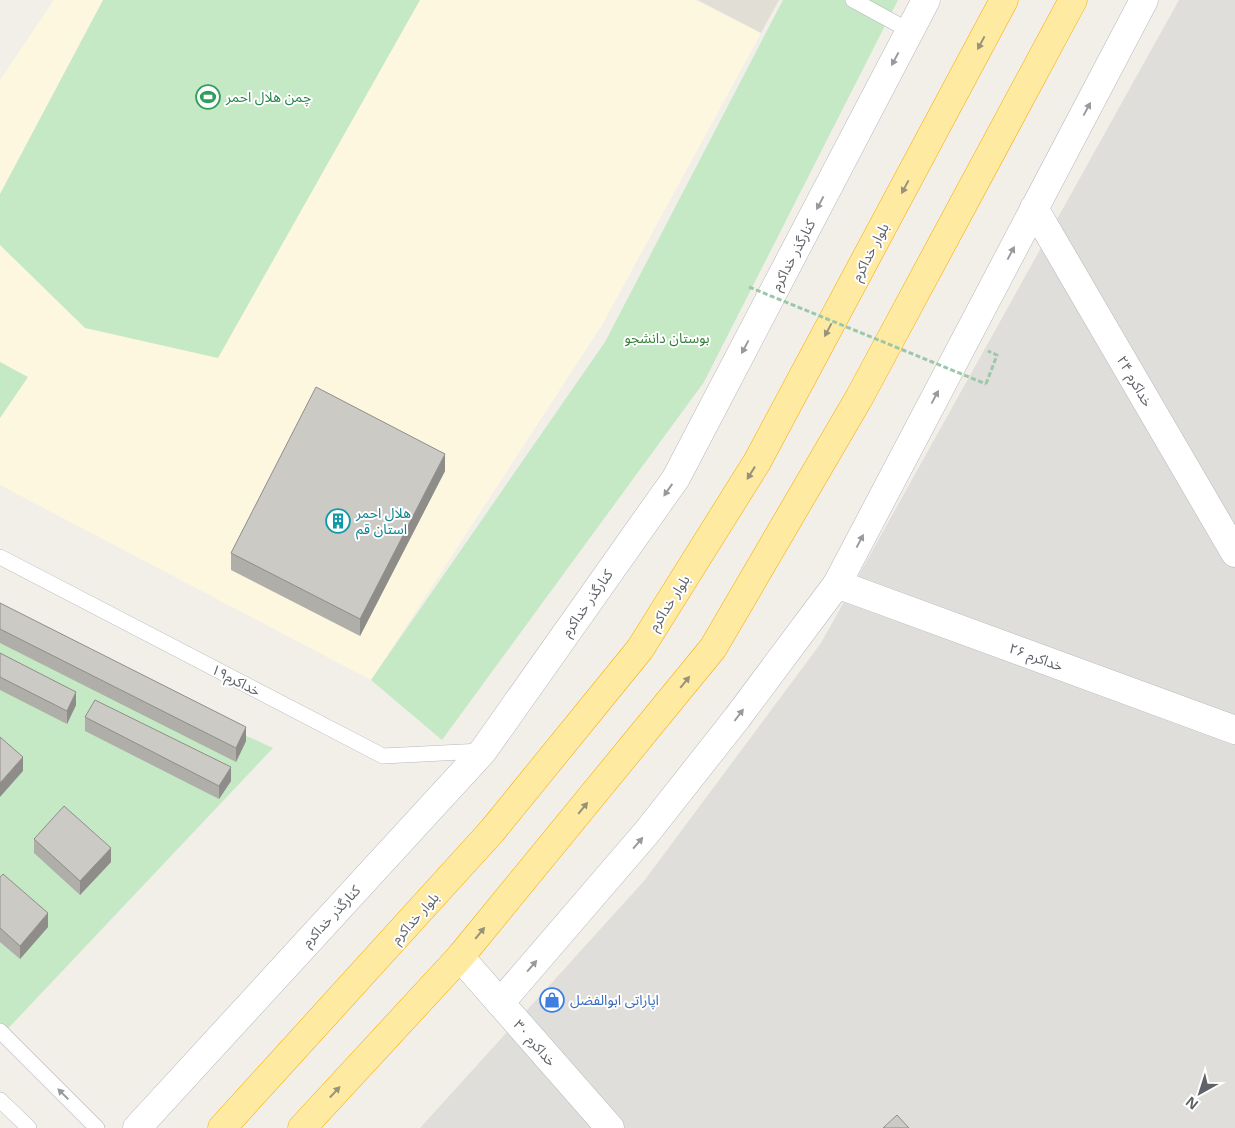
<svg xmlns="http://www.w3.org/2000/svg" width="1235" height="1128" viewBox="0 0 1235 1128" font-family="'Noto Sans','Noto Sans Arabic',sans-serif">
  <rect width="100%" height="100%" fill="#f1efe8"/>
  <polygon fill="#fef7e0" points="54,0 695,0 761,33 602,325 371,680 0,485 0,80"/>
  <polygon fill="#e0deda" points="1179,0 1235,0 1235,1128 420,1128 644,881 821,643"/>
  <polygon fill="#e1ded6" points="698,0 779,0 761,33"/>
  <g fill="#c5e8c5">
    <polygon points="103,0 420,0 218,358 85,328 0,245 0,194"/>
    <polygon points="783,0 898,0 704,382 442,740 371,680 605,342"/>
    <polygon points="0,362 28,377 0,418"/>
    <polygon points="0,624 273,748 0,1037"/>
  </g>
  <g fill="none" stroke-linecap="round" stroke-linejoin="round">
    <g stroke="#b5b8bc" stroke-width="16">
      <g id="service">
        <polyline points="853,0 910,31"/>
        <polyline points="0,557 383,756 482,751"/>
        <polyline points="0,1031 97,1128"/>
        <polyline points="0,1100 29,1128"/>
      </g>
    </g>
    <g stroke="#b5b8bc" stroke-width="29">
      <polyline id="minor" points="1034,208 1235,553"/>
    </g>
    <g stroke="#b5b8bc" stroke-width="29">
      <g id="tertiary">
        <polyline points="837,584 1235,730"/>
        <polyline points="460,957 610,1128"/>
        <polyline points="500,1003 647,832 737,718 837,584 1144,0"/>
        <polyline points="137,1128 483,751 676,478 926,0"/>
      </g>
    </g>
    <g stroke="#f9ab00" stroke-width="29">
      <g id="trunk">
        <polyline points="222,1128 492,831 640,649 757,462 1004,0"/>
        <polyline points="302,1128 460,957 713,648 859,398 1073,0"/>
      </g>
    </g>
    <polyline stroke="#9cc7a9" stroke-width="3" stroke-dasharray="5 2.5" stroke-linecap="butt" points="986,384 997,355 988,351"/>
    <use href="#service" stroke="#fff" stroke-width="15"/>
    <use href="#minor" stroke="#fff" stroke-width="28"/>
    <use href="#tertiary" stroke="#fff" stroke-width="28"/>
    <use href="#trunk" stroke="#feeaa1" stroke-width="28"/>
    <polyline stroke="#9cc7a9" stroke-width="3" stroke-dasharray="5 2.5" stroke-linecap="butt" points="749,287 986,384"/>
  </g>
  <g fill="#afaea9">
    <polygon points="445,471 360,636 231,570 231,553"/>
    <polygon points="0,603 246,741 236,762 0,643"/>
    <polygon points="0,653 76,705 67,724 0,690"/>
    <polygon points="85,717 231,781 219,799 85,731"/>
    <polygon points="34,839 111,862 80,895 34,853"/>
    <polygon points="0,877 48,927 20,959 0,942"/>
  </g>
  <g fill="#8f8d8a">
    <polygon points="445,454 445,471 360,636 360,619"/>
    <polygon points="76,692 76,705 67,724 67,711"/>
    <polygon points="246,727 246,741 236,762 236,748"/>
    <polygon points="23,757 23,771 0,797 0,783"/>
    <polygon points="231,767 231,781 219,799 219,786"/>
    <polygon points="111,848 111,862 80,895 80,881"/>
    <polygon points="48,913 48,927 20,959 20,946"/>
  </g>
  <g fill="#cccac5" stroke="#8f8d8a">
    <polygon points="316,387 445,454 360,619 231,553"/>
    <polygon points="0,603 246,727 236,748 0,629"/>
    <polygon points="0,653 76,692 67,711 0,677"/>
    <polygon points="95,700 231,767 219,786 85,717"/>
    <polygon points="0,737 23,757 0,783"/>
    <polygon points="64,806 111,848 80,881 34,839"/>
    <polygon points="3,874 48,913 20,946 0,928 0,877"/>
    <polygon points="897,1115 909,1128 883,1128"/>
  </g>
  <defs><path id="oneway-solid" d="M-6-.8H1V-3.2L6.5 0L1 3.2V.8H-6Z" transform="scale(1.25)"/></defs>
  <g fill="#97927c">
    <use href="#oneway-solid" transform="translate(981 43) rotate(118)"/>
    <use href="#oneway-solid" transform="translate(905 187) rotate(118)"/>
    <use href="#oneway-solid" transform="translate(828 330) rotate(118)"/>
    <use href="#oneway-solid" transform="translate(751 473) rotate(122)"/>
    <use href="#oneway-solid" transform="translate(685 682) rotate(-51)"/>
    <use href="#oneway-solid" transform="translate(583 808) rotate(-51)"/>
    <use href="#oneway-solid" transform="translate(480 933) rotate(-51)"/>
    <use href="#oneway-solid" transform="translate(335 1092) rotate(-47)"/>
  </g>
  <g fill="#979a9d">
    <use href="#oneway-solid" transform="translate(895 59) rotate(118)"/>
    <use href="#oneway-solid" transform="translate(1087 109) rotate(-62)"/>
    <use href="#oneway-solid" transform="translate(820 203) rotate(118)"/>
    <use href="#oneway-solid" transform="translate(1011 253) rotate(-62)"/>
    <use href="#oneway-solid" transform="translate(745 347) rotate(118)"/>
    <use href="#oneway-solid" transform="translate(935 397) rotate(-62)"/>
    <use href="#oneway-solid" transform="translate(668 490) rotate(125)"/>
    <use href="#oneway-solid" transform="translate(860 541) rotate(-62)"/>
    <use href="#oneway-solid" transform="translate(739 715) rotate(-53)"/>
    <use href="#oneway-solid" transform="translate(638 843) rotate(-49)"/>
    <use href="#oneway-solid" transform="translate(532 966) rotate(-49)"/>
    <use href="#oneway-solid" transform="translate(63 1094) rotate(-135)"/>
  </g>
  <defs>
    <g id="stadium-ring" transform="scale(1.25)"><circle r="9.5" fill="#fff" stroke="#2e9e5b" stroke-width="1.5"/><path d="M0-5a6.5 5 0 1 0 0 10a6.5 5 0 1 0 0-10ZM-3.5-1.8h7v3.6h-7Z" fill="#2e9e5b"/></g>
    <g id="building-ring" transform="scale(1.25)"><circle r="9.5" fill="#fff" stroke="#0f9aa8" stroke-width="1.5"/><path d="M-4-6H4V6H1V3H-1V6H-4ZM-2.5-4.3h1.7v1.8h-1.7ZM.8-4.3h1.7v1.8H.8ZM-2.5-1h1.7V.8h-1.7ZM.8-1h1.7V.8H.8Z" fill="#0f9aa8"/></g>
    <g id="shop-ring" transform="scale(1.25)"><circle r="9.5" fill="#fff" stroke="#3f7fe0" stroke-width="1.5"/><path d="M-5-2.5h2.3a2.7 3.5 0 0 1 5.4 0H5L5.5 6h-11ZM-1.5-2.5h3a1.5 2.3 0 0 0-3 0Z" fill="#3f7fe0"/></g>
  </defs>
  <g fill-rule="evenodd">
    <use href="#stadium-ring" x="208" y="97"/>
    <use href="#building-ring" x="338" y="521"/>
    <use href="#shop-ring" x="552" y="1000"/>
  </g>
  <g text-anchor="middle" stroke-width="4" stroke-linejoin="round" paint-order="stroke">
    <g font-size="14" fill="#27864d" stroke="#fff" text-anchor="start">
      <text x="226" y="102">چمن هلال احمر</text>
    </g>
    <g font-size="14" fill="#5f6368" stroke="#fff">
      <text transform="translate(870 252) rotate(-62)" y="5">بلوار خداکرم</text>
      <text transform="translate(793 255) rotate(-62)" y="5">کنارگذر خداکرم</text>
      <text transform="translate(1135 381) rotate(60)" y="5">۲۴ خداکرم</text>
      <text transform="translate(587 603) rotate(-55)" y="5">کنارگذر خداکرم</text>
      <text transform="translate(669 603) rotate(-57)" y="5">بلوار خداکرم</text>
      <text transform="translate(1036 657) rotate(20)" y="5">۲۶ خداکرم</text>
      <text transform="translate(236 680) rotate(27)" y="5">۱۹خداکرم</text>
      <text transform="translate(331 916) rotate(-47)" y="5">کنارگذر خداکرم</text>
      <text transform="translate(415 918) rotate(-48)" y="5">بلوار خداکرم</text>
      <text transform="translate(535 1043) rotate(49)" y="5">خداکرم ۳۰</text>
    </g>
    <g font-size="14" fill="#348238" stroke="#fff">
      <text x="667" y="343">بوستان دانشجو</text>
    </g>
    <g font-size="14" fill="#0d838f" stroke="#fff" text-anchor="start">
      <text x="356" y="518">هلال احمر<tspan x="356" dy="16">استان قم</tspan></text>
    </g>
    <g font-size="14" fill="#366cbe" stroke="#fff" text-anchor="start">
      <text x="570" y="1005">اپاراتی ابوالفضل</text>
    </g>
  </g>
  <g transform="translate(1200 1093) rotate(219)" stroke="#ffffff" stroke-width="4" paint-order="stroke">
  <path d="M0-4L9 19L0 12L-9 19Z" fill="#5f6368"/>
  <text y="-8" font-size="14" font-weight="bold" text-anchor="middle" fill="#5f6368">N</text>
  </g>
</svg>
